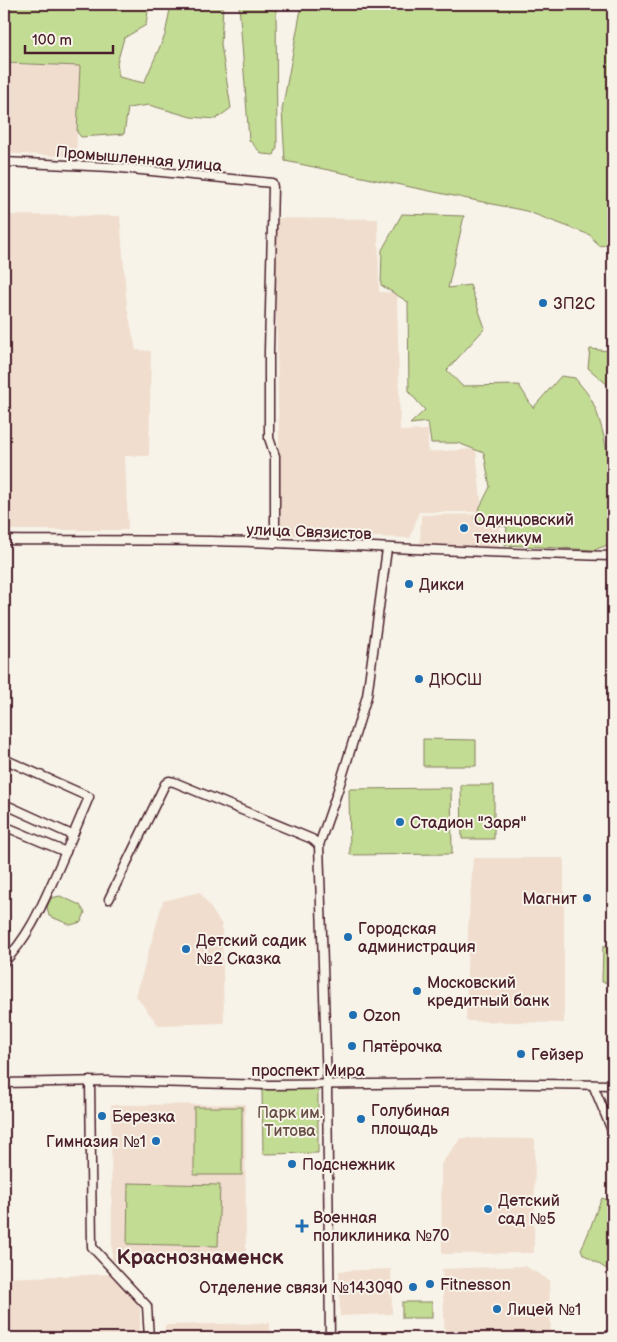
<svg xmlns="http://www.w3.org/2000/svg" width="617" height="1342" viewBox="0 0 617 1342" font-family="'Balsamiq Sans',sans-serif">
  <rect width="100%" height="100%" fill="#f7f3e8"/>
  <filter id="ink" filterUnits="userSpaceOnUse"><feTurbulence type="fractalNoise" baseFrequency=".02" numOctaves="2"/><feDisplacementMap in="SourceGraphic" scale="10" xChannelSelector="R" yChannelSelector="G"/><feConvolveMatrix kernelMatrix="1 2 1 2 8 2 1 2 1" color-interpolation-filters="sRGB"/></filter>
  <g filter="url(#ink)">
    <g fill="#f0ddce">
      <polygon points="4,64 80,66 76,157 4,153"/>
      <polygon points="4,215 120,216 127,307 136,350 151,351 149,456 125,456 128,530 4,530"/>
      <polygon points="274,218 378,219 379,292 397,293 400,431 428,430 428,452 476,449 482,512 419,512 410,538 281,535"/>
      <polygon points="500,514 499,549 420,546 421,515"/>
      <polygon points="473,858 564,858 564,1023 466,1021 468,930"/>
      <polygon points="200,892 222,925 224,1023 158,1025 136,996 163,901"/>
      <polygon points="245,1104 246,1260 112,1261 111,1105"/>
      <polygon points="461,1138 535,1139 534,1253 442,1254 441,1164"/>
      <polygon points="525,1266 549,1280 551,1338 445,1338 442,1269"/>
      <polygon points="391,1269 392,1314 340,1316 339,1271"/>
      <polygon points="112,1274 140,1306 140,1338 4,1338 4,1278"/>
      <polygon points="270,1323 270,1338 165,1338 165,1325"/>
    </g>
    <g fill="#c2dc93" stroke="#867e5f">
      <polygon points="4,4 149,4 146,25 124,38 117,63 119,77 144,83 165,35 171,4 223,4 221,45 231,108 216,119 191,117 149,105 128,108 124,134 81,137 77,132 80,66 4,63"/>
      <polygon points="239,4 276,4 277,147 274,155 262,154 249,140"/>
      <polygon points="302,4 613,4 613,244 599,246 590,235 526,211 285,161 282,110"/>
      <path d="M402,214L464,216L448,288L470,285L485,328L447,370L462,386L519,385L533,408L561,376L575,378C581,386 589,394 593,403C611,444 613,499 613,543L594,550L505,545L507,527L474,519L490,487L484,453L458,443H431L428,422L410,424L425,410L409,392L408,302L381,285L382,250Z"/>
      <polygon points="613,345 613,428 609,386 588,368 590,349 609,351"/>
      <polygon points="423,739 476,740 476,766 423,766"/>
      <polygon points="461,785 494,785 494,839 462,839"/>
      <polygon points="451,788 452,854 350,855 349,789"/>
      <polygon points="60,896 80,905 85,913 81,922 71,925 49,916 47,907 51,898"/>
      <polygon points="613,946 613,983 602,982 603,947"/>
      <polygon points="318,1088 318,1153 263,1154 262,1090"/>
      <rect x="194" y="1107" width="48" height="68"/>
      <polygon points="128,1183 220,1185 218,1246 127,1244"/>
      <path d="M602,1198L607,1200L613,1213V1271L605,1268L583,1254L581,1249C590,1232 594,1215 602,1198Z"/>
      <rect x="402" y="1302" width="30" height="16"/>
    </g>
    <g fill="none" stroke-linecap="round" stroke-linejoin="round">
      <g stroke="#4a1f2b" stroke-width="11">
        <g id="minor">
          <polyline points="4,162 111,167 272,183 273,187 269,351 269,438 275,456 275,543"/>
          <path d="M4,540C95,541 186,539 276,543C389,547 501,554 613,556"/>
          <path d="M4,759L89,797C77,826 65,854 52,883C39,912 27,939 4,962"/>
          <polyline points="4,804 72,835"/>
          <polyline points="4,826 66,852"/>
          <polyline points="109,899 165,784 169,781 174,782 312,839 319,845"/>
          <polyline points="90,1081 92,1247 147,1306 149,1338"/>
          <polyline points="4,1083 105,1081 270,1085 470,1083 613,1085"/>
          <polyline points="593,1085 613,1133"/>
          <polyline points="330,1338 327,1084 319,845 338,790 367,696 387,549"/>
        </g>
      </g>
      <use href="#minor" stroke="#f7f3e8" stroke-width="8"/>
    </g>
  </g>
  <g fill="#1f6fb2" stroke="#f7f3e8" stroke-width="2">
    <circle cx="543" cy="303" r="5"/>
    <circle cx="464" cy="528" r="5"/>
    <circle cx="409" cy="584" r="5"/>
    <circle cx="419" cy="679" r="5"/>
    <circle cx="400" cy="822" r="5"/>
    <circle cx="587" cy="898" r="5"/>
    <circle cx="348" cy="937" r="5"/>
    <circle cx="186" cy="949" r="5"/>
    <circle cx="417" cy="991" r="5"/>
    <circle cx="353" cy="1015" r="5"/>
    <circle cx="352" cy="1046" r="5"/>
    <circle cx="521" cy="1054" r="5"/>
    <circle cx="102" cy="1116" r="5"/>
    <circle cx="361" cy="1119" r="5"/>
    <circle cx="156" cy="1141" r="5"/>
    <circle cx="292" cy="1164" r="5"/>
    <circle cx="488" cy="1209" r="5"/>
    <path d="M299.5 1218.5h5v5h5v5h-5v5h-5v-5h-5v-5h5z"/>
    <circle cx="430" cy="1284" r="5"/>
    <circle cx="413" cy="1287" r="5"/>
    <circle cx="497" cy="1309" r="5"/>
  </g>
  <g text-anchor="middle" stroke-width="4" stroke-linejoin="round" paint-order="stroke">
    <g font-size="16" fill="#4a1f2b" stroke="#f7f3e8">
      <text transform="translate(139 158) rotate(5)" y="6">Промышленная улица</text>
      <text transform="translate(309 531) rotate(2)" y="6">улица Связистов</text>
      <text x="308" y="1076">проспект Мира</text>
    </g>
    <g font-size="16" fill="#4a1f2b" stroke="#f7f3e8" text-anchor="start">
      <text x="553" y="309">3П2С</text>
      <text x="474" y="525">Одинцовский<tspan x="474" dy="18">техникум</tspan></text>
      <text x="419" y="590">Дикси</text>
      <text x="429" y="685">ДЮСШ</text>
      <text x="410" y="828">Стадион "Заря"</text>
      <text x="577" y="904" text-anchor="end">Магнит</text>
      <text x="358" y="934">Городская<tspan x="358" dy="18">администрация</tspan></text>
      <text x="196" y="946">Детский садик<tspan x="196" dy="18">№2 Сказка</tspan></text>
      <text x="427" y="988">Московский<tspan x="427" dy="18">кредитный банк</tspan></text>
      <text x="363" y="1021">Ozon</text>
      <text x="362" y="1052">Пятёрочка</text>
      <text x="531" y="1060">Гейзер</text>
      <text x="371" y="1116">Голубиная<tspan x="371" dy="18">площадь</tspan></text>
      <text x="112" y="1122">Березка</text>
      <text x="146" y="1147" text-anchor="end">Гимназия №1</text>
      <text x="302" y="1170">Подснежник</text>
      <text x="498" y="1206">Детский<tspan x="498" dy="18">сад №5</tspan></text>
      <text x="313" y="1223">Военная<tspan x="313" dy="18">поликлиника №70</tspan></text>
      <text x="440" y="1290">Fitnesson</text>
      <text x="403" y="1293" text-anchor="end">Отделение связи №143090</text>
      <text x="507" y="1315">Лицей №1</text>
    </g>
    <g font-size="16" fill="#684e45" stroke="#f7f3e8">
      <text x="290" y="1118">Парк им.<tspan x="290" dy="18">Титова</tspan></text>
    </g>
    <g font-size="21" font-weight="bold" fill="#4a1f2b" stroke="#f7f3e8">
      <text x="200" y="1264">Краснознаменск</text>
    </g>
  </g>
  <rect width="617" height="1342" fill="none" stroke="#f7f3e8" stroke-width="20"/>
  <rect x="10" y="10" width="597" height="1322" fill="none" stroke="#4a1f2b" stroke-width="2" filter="url(#ink)"/>
  <path d="M25 45v8h88v-8" fill="none" stroke="#4a1f2b" stroke-width="2.5"/>
  <text x="32" y="45" font-size="15" fill="#4a1f2b" stroke="#f7f3e8" stroke-width="4" paint-order="stroke">100 m</text>
</svg>
